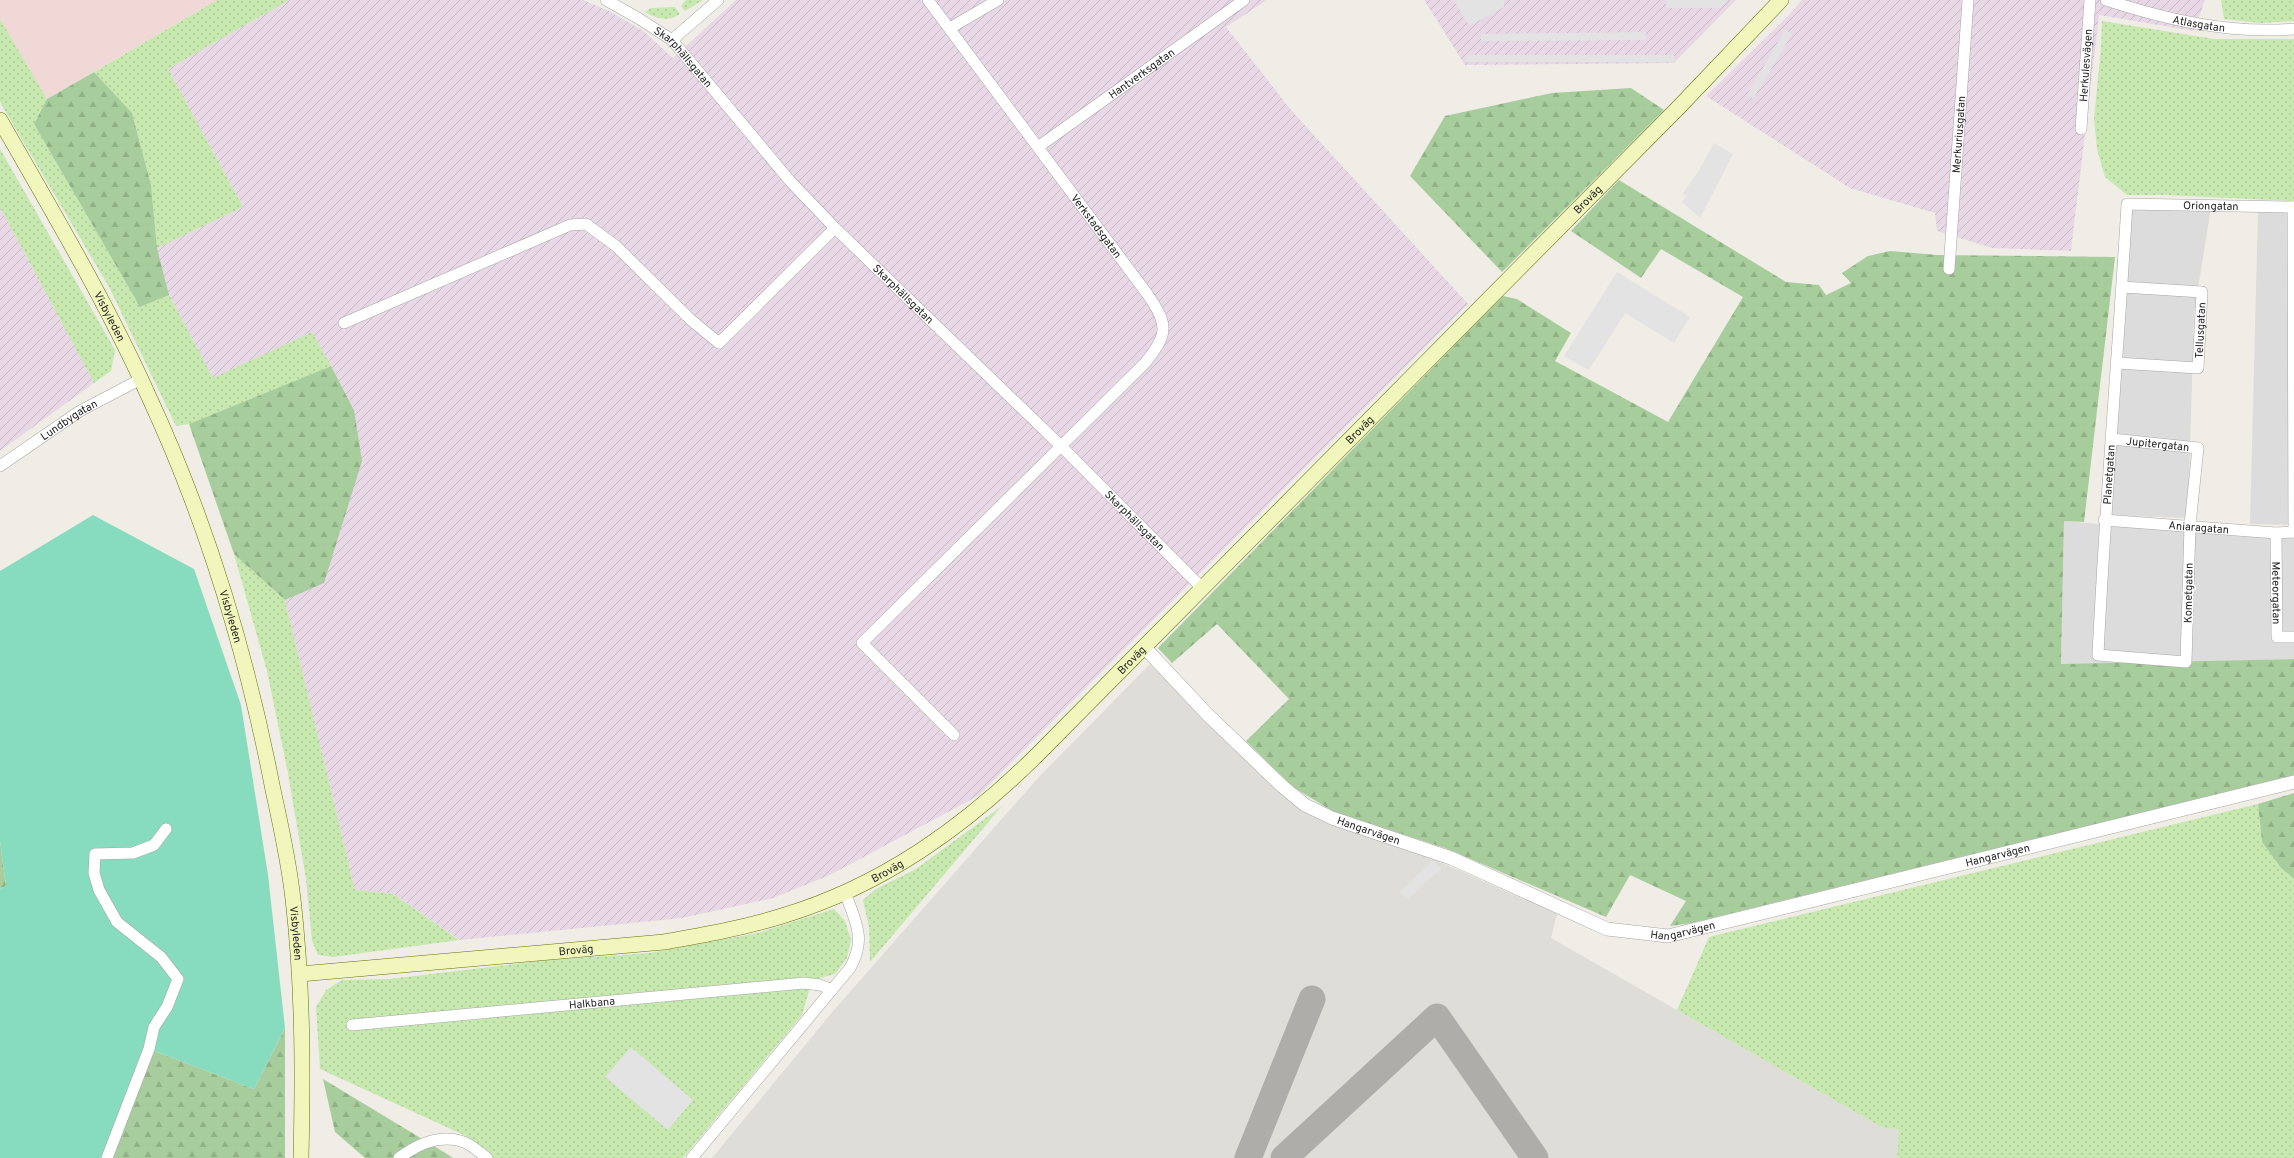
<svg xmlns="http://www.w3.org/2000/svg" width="2294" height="1158" viewBox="0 0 2294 1158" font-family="Overpass,sans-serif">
  <defs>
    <pattern id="industrial-furrows" width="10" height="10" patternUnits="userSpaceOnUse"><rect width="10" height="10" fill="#e8d8e5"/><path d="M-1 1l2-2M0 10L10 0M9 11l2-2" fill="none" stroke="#c7b9c4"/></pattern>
    <pattern id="grass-dots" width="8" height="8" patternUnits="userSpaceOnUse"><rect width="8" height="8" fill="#c7e8ae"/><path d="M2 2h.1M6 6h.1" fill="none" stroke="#aac795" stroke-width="1.8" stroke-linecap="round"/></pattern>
    <pattern id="forest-firs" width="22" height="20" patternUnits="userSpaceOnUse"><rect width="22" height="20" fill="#a8cd9c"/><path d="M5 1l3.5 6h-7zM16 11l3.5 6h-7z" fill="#90b086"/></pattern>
  </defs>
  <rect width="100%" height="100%" fill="#f0ede6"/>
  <g fill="#dddcdc">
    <polygon points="2211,208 2194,313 2188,518 2109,515 2121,381 2131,209"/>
    <polygon points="2258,212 2294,213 2294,525 2250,524"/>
    <polygon points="2064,521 2247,537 2294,537 2294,659 2061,665"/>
  </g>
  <polygon fill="#f0d8d6" points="0,0 217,0 47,99 0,19"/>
  <g fill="url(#industrial-furrows)">
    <polygon points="289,0 583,0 609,11 642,30 673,58 736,0 1267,0 1226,27 1291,110 1468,304 978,796 830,875 773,898 682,918 460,940 393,894 355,890 285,600 324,582 354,409 312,332 213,378 169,295 157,248 243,207 168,69"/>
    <polygon points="1424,0 1736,0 1674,63 1465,65"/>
    <polygon points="1802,0 2205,0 2194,31 2099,15 2071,251 1992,248 1937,231 1935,213 1850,188 1706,96 1789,15"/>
    <polygon points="0,207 94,383 0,451"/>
  </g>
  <polygon fill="#deddd7" points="1150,664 1275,789 1303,812 1438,861 1557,914 1551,938 1883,1128 1899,1129 1897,1158 712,1158 834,1010 1037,779"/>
  <g fill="url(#grass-dots)">
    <polygon points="217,0 289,0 168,69 243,207 157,248 151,185 132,113 94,72"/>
    <polygon points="686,0 703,0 685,11 681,6"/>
    <polygon points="2221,0 2294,0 2294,21 2261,23 2224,19"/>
    <path d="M675,7L680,14C668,22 657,19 645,12L651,8Z"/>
    <polygon points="0,19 47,99 34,124 140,307 169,295 213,378 312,332 331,366 189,424 176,426 109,287 0,102"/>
    <polygon points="2102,21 2214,39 2294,39 2294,201 2165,195 2127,195 2105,177 2097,149 2094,119 2101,49"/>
    <polygon points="0,149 115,350 111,371 94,383 0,207"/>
    <polygon points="234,554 285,600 355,890 393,894 459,940 333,957 318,955 312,941 306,879 288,773 267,671"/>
    <polygon points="2258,804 2262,842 2281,868 2294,879 2294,1158 1897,1158 1899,1129 1883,1128 1677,1010 1709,937"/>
    <polygon points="1002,806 870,962 869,927 863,900 876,889 916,869"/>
    <polygon points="834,909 845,921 851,940 847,958 835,974 820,978 810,987 802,1015 683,1158 494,1158 464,1135 320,1069 316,1007 326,990 342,980 389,979 549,960 650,953 758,933"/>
  </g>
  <g fill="url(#forest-firs)">
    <polygon points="94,72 132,113 151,185 157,248 169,295 140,307 34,124 47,99"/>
    <polygon points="1631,88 1664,110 1502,272 1410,176 1445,116 1552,93"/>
    <polygon points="1619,180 1786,282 1819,285 1826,295 1851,283 1842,273 1868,256 1890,251 1937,255 2115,257 2084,522 2064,521 2061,664 2294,659 2294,775 1692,923 1670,926 1686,901 1630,875 1606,917 1445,848 1334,812 1293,787 1246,741 1289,699 1217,624 1172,663 1158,648 1503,296 1517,299 1571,333 1555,361 1668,422 1743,297 1661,249 1641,278 1571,231"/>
    <polygon points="331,366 354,410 362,461 324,583 285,600 234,554 189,424"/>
    <polygon points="2294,793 2294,879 2281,868 2262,842 2258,804"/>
    <polygon points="0,841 6,886 0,889"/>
    <polygon points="285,1028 285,1158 107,1158 149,1049 254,1089"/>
    <polygon points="323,1079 447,1154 453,1158 365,1158 335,1132"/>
  </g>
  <polygon fill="#87dcbf" points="93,515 194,569 241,705 268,875 285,1028 254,1089 149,1049 107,1158 0,1158 0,889 6,886 0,841 0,571"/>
  <g fill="#e3e3e3">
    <polygon points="1454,0 1504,0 1504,7 1469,26"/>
    <polygon points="1666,0 1728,0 1721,8 1666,8"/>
    <polygon points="1785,30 1792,34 1753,99 1747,95"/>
    <polygon points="1646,32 1646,40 1481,41 1481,34"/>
    <rect x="1466" y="55" width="208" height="7"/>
    <polygon points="1714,143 1733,154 1700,218 1682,202 1686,196 1683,193 1698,172"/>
    <polygon points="1617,272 1690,317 1674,343 1625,313 1589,370 1564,356"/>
    <polygon points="1433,860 1441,869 1407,900 1400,892"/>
    <polygon points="631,1047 693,1100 668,1130 605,1077"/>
  </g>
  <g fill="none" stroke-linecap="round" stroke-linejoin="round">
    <g stroke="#aeadaa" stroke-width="27">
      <polyline points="1248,1158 1312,999"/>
      <polyline points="1284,1158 1437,1017 1535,1158"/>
    </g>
    <g stroke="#a6a6a6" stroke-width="12">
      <g id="minor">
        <path id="s1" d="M606,0L638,18L672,40L790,181L835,228L1062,447L1203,589"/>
        <path id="s2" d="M928,0L1148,295C1169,326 1168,334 1145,363L862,643L954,735"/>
        <path id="s3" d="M2106,0C2168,20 2228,34 2294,29"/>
        <polyline points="950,28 998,0"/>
        <polyline points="672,40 718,0"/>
        <path id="s4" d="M2081,129L2090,0"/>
        <path id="s5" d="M1038,147L1244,0"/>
        <polyline points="2293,207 2294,532"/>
        <path id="s6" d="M1949,269L1968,0"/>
        <polyline points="344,323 570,225 586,224 616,246 691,320 719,343 835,228"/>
        <path id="s7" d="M2117,363L2198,368L2202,292L2122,287"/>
        <path id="s8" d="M2112,439L2198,448L2190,525L2186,662L2098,655C2105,505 2118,355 2127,204L2294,207"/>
        <path id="s9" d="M0,466L80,411L141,379"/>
        <path id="s10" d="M2104,520L2276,533L2294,532"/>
        <path id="s11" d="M2276,533L2277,637H2294"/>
        <path id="s12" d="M352,1025L804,983L820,985L830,989"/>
        <polyline points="107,1158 149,1049 154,1027 167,1007 178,979 161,957 117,922 99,890 94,873 95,854 133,853 154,845 166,829"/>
        <path d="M399,1158C419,1143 442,1133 466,1143C473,1146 480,1153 487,1158"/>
        <path d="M692,1158L850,968C867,939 855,921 845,892"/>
      </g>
    </g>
    <g stroke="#a6a6a6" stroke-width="14">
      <g id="tertiary">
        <path id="s13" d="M1145,648L1207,714L1282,786L1305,805L1332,818L1451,858L1607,929L1668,936L2294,782"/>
      </g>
    </g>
    <g stroke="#637409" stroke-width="16">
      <g id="secondary">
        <path id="s14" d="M0,120C52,211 106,301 149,397C207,522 247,655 273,790C281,826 289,863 293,899C303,985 303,1072 301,1158"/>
        <path id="s15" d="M300,974L664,942C704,935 743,928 782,916C882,886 964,827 1037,755L1679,107L1781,0"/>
      </g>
    </g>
    <use href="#minor" stroke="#fff" stroke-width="11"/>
    <use href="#tertiary" stroke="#fff" stroke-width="13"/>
    <use href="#secondary" stroke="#f1f7bc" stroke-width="15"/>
  </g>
  <g text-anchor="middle" stroke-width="3.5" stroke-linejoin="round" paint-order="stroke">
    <g font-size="11" fill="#1f1f1f" stroke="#fff">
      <text dy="4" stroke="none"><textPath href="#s3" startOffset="96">Atlasgatan</textPath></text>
      <text dy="4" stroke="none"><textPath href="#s1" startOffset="97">Skarphällsgatan</textPath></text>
      <text dy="4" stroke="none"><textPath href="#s4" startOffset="64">Herkulesvägen</textPath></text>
      <text dy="4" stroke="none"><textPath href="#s5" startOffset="127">Hantverksgatan</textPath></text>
      <text dy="4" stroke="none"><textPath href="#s6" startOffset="135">Merkuriusgatan</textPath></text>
      <text dy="4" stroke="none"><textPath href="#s15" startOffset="1573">Broväg</textPath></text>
      <text dy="4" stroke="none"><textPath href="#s8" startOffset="925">Oriongatan</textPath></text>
      <text dy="4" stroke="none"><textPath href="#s2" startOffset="282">Verkstadsgatan</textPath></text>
      <text dy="4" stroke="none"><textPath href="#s1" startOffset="421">Skarphällsgatan</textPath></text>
      <text dy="4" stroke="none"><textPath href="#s14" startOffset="225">Visbyleden</textPath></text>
      <text dy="4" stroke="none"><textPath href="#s7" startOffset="119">Tellusgatan</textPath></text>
      <text dy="4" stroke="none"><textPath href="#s9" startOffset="83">Lundbygatan</textPath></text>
      <text dy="4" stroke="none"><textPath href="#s15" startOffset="1249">Broväg</textPath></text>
      <text dy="4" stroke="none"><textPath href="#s8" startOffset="46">Jupitergatan</textPath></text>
      <text dy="4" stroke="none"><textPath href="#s8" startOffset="570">Planetgatan</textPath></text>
      <text dy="4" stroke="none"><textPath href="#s1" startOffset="745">Skarphällsgatan</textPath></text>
      <text dy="4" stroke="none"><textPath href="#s10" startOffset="95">Aniaragatan</textPath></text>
      <text transform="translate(2188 593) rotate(-89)" y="4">Kometgatan</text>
      <text dy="4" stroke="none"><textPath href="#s11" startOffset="60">Meteorgatan</textPath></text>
      <text dy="4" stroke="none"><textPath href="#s14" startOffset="549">Visbyleden</textPath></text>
      <text dy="4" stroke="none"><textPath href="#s15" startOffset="925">Broväg</textPath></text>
      <text dy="4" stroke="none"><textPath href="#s13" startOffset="293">Hangarvägen</textPath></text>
      <text dy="4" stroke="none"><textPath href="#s13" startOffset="952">Hangarvägen</textPath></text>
      <text dy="4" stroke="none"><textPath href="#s15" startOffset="601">Broväg</textPath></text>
      <text dy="4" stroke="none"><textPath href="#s13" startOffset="628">Hangarvägen</textPath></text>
      <text dy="4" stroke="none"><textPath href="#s14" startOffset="873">Visbyleden</textPath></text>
      <text dy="4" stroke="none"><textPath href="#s15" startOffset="277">Broväg</textPath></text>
      <text dy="4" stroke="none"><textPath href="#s12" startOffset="241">Halkbana</textPath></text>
    </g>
  </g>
</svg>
